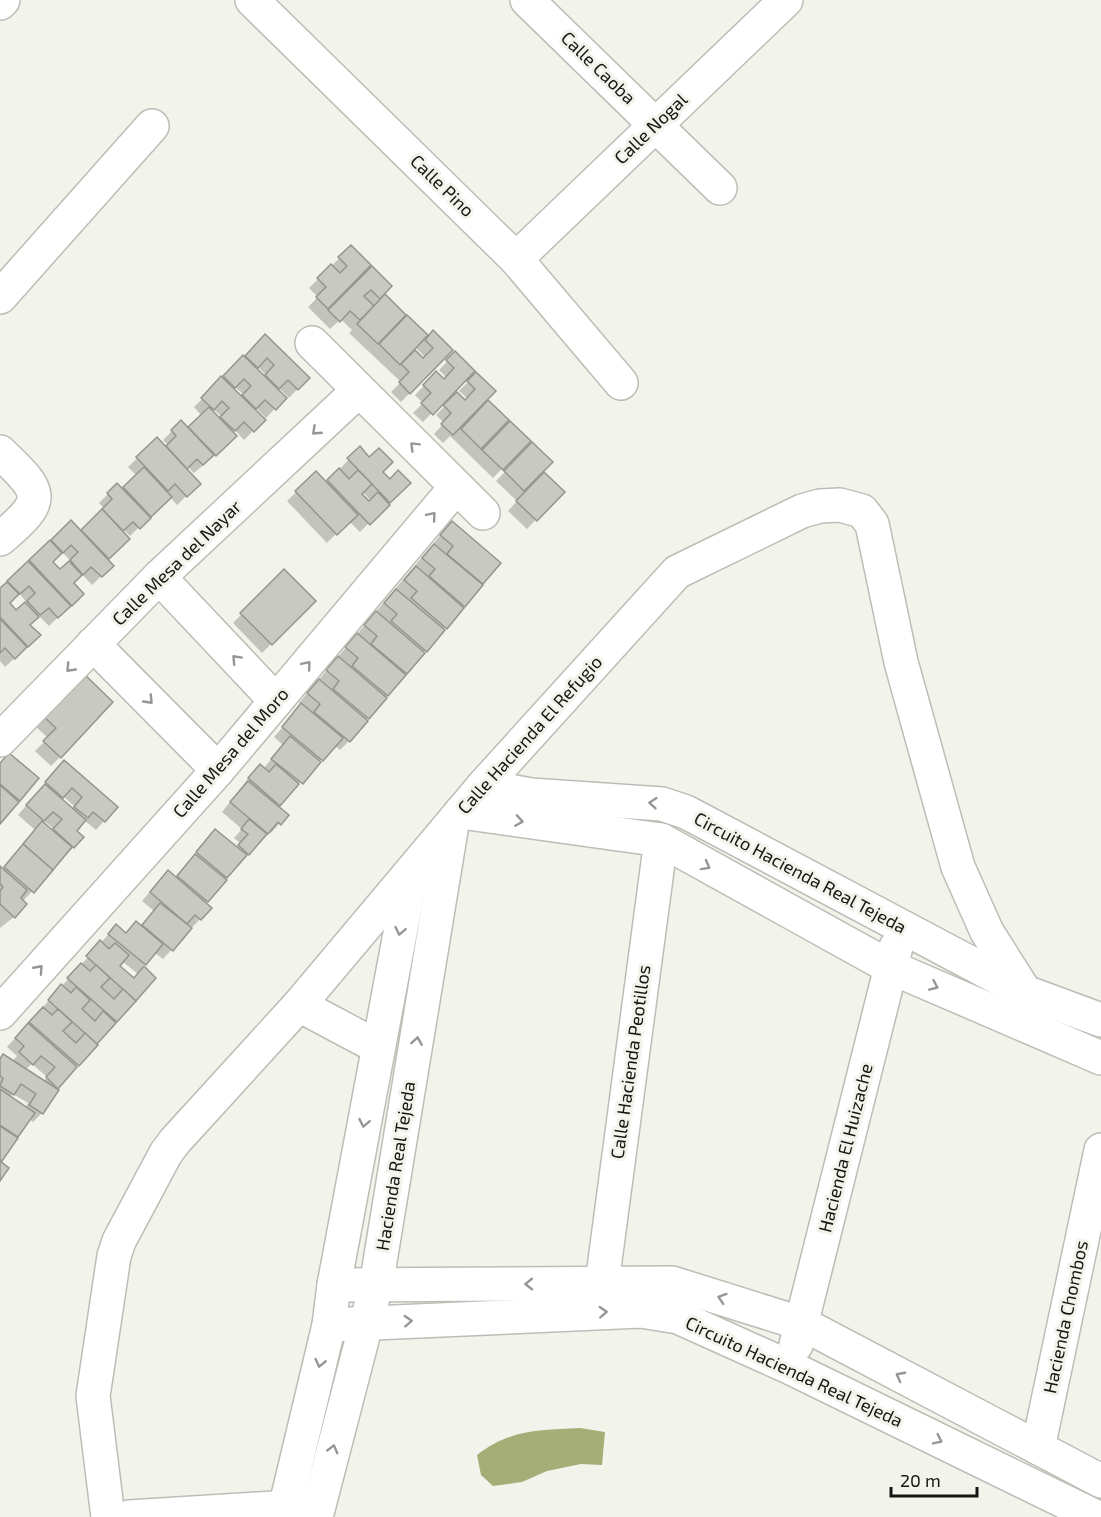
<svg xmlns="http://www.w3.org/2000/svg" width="1101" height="1517" viewBox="0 0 1101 1517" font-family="'Exo 2',sans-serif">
  <rect width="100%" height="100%" fill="#f2f4ec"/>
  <path fill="#a5ae76" d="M580,1428L605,1432L602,1465L581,1464L547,1471L522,1482L493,1486L481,1475L477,1455C511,1429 540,1430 580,1428Z"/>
  <g fill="#0003" fill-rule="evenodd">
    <path d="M351,247L390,286L382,294L428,338L451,350L401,402L391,392L401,382L349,333L352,330L341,319L330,329L308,307L318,297L309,288ZM415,347L425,357L422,360L412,350Z"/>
    <path d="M265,336L308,378L289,398L279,388L277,390L285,398L266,418L256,408L254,410L264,420L244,440L234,429L227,445L194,473L187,466L185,469L199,484L177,505L170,497L130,536L124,530L121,532L128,539L106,560L112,566L92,585L82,574L72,584L82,594L49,626L39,616L28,625L30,644L5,667L0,661V590L71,522L80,532L101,512L105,509L99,503L117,485L122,490L137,476L128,467L157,439L165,448L168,445L163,440L181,422L188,430L202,416L194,407ZM257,366L266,375L264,378L255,369ZM235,387L244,395L241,398L232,389ZM212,408L222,417L220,420L210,410ZM62,552L71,561L60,571L51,562ZM19,593L27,603L16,612L8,603Z"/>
    <polygon points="455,353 473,371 423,422 413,413 423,403 415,395 436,373 444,381 447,378 439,370"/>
    <polygon points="476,374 486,400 529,441 493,478 450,436 443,443 434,434 444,423 436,415 457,394 465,402 468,399 459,391"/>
    <polygon points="532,444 542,471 563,492 527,529 508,511 517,501 496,481"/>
    <path d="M360,448L389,481L409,483L360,532L349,521L327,543L287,501L316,473L326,483ZM363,492L371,501L369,503L360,494Z"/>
    <path d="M443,532L499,563L349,741L340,750L334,745L277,807L287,815L271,833L268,830L224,879L205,903L200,919L163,959L154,952L142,967L154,978L55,1090L42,1113L33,1122L29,1119L0,1161V1059L12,1061L17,1056L7,1047L116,926L125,934L140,927L154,911L142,901L159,881L175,878L206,840L236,848L240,843L234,838L242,829L222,812L251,775L263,769L283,745L274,737L302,705L299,703ZM122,961L138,974L133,979L118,966ZM32,1064L47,1077L43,1082L25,1070ZM13,1094L28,1103L25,1108L10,1097Z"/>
    <polygon points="284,571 314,601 262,653 233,623"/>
    <polygon points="73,683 60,757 51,766 35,751 48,738 34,725"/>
    <path d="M64,762L104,821L96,830L84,820L74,831L82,838L23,901L14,917L0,928V868L2,870L35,830L18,815ZM63,796L74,806L71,810L60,799ZM43,820L54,829L52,831L41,822Z"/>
    <polygon points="0,764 37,778 0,822"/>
  </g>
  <g fill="#c8c9c1" stroke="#94968e" stroke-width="1.5">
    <polygon points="351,245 371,265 328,309 316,297 326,287 317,278 331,264 340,273 347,266 338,257"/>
    <polygon points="372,266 392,286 380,299 371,290 364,296 374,306 360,320 350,311 340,322 328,310"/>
    <polygon points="385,294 406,315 378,344 357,324"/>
    <polygon points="407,315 428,335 400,365 379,344"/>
    <polygon points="433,330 453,350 410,394 399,382 409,372 401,364 415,350 423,358 433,348 425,340"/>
    <polygon points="265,334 310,378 298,390 288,380 279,389 265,375 274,365 267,358 258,368 245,356"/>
    <polygon points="455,351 475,371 433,415 421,403 431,393 423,385 436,371 444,379 454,368 446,360"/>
    <polygon points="243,355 287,398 276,410 265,400 256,409 242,395 251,386 244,379 235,388 223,376"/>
    <polygon points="476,372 496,391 453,435 441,424 451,413 443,405 457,392 465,400 475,389 467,381"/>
    <polygon points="221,376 266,420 254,432 244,422 235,431 220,417 229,408 222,401 214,410 201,398"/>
    <polygon points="488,400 509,420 481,449 461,429"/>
    <polygon points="209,407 237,436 216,456 188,427"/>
    <polygon points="181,420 214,455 203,465 197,459 187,469 166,446 176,436 171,430"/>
    <polygon points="510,421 531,441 503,470 482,450"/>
    <polygon points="157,437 201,484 187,497 175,484 168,491 136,457"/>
    <polygon points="532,442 553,462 524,491 504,471"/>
    <polygon points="360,446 369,457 379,448 393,462 383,472 390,479 398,470 411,483 390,503 347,458"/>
    <polygon points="144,467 172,497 151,517 123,487"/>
    <polygon points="339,468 349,479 358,470 372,484 362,494 369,501 378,492 390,505 370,525 327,480"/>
    <polygon points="316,471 358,515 337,535 295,491"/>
    <polygon points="544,472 565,492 537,521 516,501"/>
    <polygon points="117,483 151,518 140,529 133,522 123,531 102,509 112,499 107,493"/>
    <polygon points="102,509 130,539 109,559 81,530"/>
    <polygon points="71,520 114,566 102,577 91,567 83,575 70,560 78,552 71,545 63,553 51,540"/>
    <polygon points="452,521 501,563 483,584 447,554 453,546 440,535"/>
    <polygon points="50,540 62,553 53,562 60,569 69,561 82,575 74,583 84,594 72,606 29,560"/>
    <polygon points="434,544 483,585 465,607 429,576 435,569 422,558"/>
    <polygon points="28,561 71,606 58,618 49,608 40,615 27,601 35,593 29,586 20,594 7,581"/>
    <polygon points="416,566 464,608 447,629 411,598 417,591 404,580"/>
    <polygon points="284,569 316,601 272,645 240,613"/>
    <polygon points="7,582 19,594 10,603 16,610 25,602 39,617 30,625 41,635 28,647 0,617 0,588"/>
    <polygon points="396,589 445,630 427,652 391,621 397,614 384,603"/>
    <polygon points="376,611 425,653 407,674 371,644 377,636 364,625"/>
    <polygon points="0,619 27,647 15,659 5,648 0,653"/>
    <polygon points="357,633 406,675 388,696 352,666 358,658 345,647"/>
    <polygon points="338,656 387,698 369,719 333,689 339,681 326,670"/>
    <polygon points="82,672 113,702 61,758 43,741 56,728 42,715"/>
    <polygon points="319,679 368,721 350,742 314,712 320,704 307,693"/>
    <polygon points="301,703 343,738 323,761 282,727"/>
    <polygon points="290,736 321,762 303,784 271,759"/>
    <polygon points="9,753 39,778 20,801 0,784 0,763"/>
    <polygon points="64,760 118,807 105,822 93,812 88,818 74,807 82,797 72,788 63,798 45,782"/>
    <polygon points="260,764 269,772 276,764 299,784 280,806 248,778"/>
    <polygon points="248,781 289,815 281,825 278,822 268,834 230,802"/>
    <polygon points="45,784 86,820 77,831 84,837 74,848 53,829 62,819 53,812 44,821 26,805"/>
    <polygon points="0,785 19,802 0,824"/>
    <polygon points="249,819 267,834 249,855 238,845 248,834 241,829"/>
    <polygon points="42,821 72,847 53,870 23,844"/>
    <polygon points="215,829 247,855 227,878 196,852"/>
    <polygon points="23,844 53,870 34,893 4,867"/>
    <polygon points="195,854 227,880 208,902 177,876"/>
    <polygon points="0,866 27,890 21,898 27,904 15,918 0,904 0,891 3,887 0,884"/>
    <polygon points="168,870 212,908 201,920 195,915 187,924 150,892"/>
    <polygon points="160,903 192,928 173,951 142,925"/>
    <polygon points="136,921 163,944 146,965 108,934 116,924 126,933"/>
    <polygon points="100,940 109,949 115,943 129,955 120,966 134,978 144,966 156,978 136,1001 86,956"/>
    <polygon points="81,963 90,971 96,965 110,978 101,987 114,999 123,989 136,1001 117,1022 67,978"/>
    <polygon points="61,984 71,993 76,987 90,1000 82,1009 95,1021 103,1011 116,1023 97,1044 48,1000"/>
    <polygon points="43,1007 52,1015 58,1009 72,1022 63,1031 76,1043 85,1033 98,1045 79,1066 29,1022"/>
    <polygon points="28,1023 77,1067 58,1089 46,1077 55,1067 41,1056 33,1065 19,1052 24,1046 15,1038"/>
    <polygon points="3,1054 59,1090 43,1114 29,1105 36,1094 21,1084 14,1095 0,1086 3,1078 0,1076 0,1059"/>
    <polygon points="0,1089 35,1113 18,1137 0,1125"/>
    <polygon points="0,1126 18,1138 2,1161 0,1160"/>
    <polygon points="0,1161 9,1168 0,1181"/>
  </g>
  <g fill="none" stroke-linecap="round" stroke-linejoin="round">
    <g stroke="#bcbeb6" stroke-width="36">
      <g id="minor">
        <polyline points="252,0 516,259 621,383"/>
        <polyline points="527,0 720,188"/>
        <polyline points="0,3 3,0"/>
        <polyline points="516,259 786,0"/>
        <polyline points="0,297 152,126"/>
        <polyline points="312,343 483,513"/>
        <path d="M0,452C43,493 48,499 0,539"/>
        <polyline points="159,577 276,701"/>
        <polyline points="93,644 218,770"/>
        <polyline points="0,740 159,577 358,391"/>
        <polyline points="483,786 531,795 662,804 686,812 1025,992 1101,1020"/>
        <polyline points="461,812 661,840 890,967 1101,1058"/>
        <polyline points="299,1005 378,1047"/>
        <polyline points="0,1013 218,770 456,487"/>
        <polyline points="602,1283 661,840"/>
        <polyline points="334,1285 672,1283 803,1324 1101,1481"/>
        <polyline points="329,1325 641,1311 678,1317 789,1367 1096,1517"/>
        <polyline points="796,1345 896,947"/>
        <polyline points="1038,1448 1101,1150"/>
        <polyline points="108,1517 93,1396 114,1256 119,1241 166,1153 175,1141 299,1005 483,786 677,572 802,511 820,506 840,505 862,511 872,524 901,662 958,867 987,932 1025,992"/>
        <polyline points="129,1517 307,1506"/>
        <polyline points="283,1517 329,1325 334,1285 411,875"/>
        <polyline points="316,1517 376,1286 452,824"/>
      </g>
    </g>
    <use href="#minor" stroke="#fff" stroke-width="33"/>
  </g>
  <defs><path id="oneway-chevron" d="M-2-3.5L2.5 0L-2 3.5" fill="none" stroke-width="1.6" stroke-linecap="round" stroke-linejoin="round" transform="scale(1.5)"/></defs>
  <g stroke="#969795">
    <use href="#oneway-chevron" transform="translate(316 431) rotate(137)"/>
    <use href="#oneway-chevron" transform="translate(414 446) rotate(-135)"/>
    <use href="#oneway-chevron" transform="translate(432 516) rotate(-50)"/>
    <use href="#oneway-chevron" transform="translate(236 659) rotate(-133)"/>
    <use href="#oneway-chevron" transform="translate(307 665) rotate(-50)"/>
    <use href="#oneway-chevron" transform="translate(70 668) rotate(134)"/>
    <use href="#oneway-chevron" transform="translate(149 700) rotate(46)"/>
    <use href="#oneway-chevron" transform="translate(653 803) rotate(-175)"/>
    <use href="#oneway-chevron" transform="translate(519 821) rotate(9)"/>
    <use href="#oneway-chevron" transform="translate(706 866) rotate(29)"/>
    <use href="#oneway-chevron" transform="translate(400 931) rotate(101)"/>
    <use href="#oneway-chevron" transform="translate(39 969) rotate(-48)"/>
    <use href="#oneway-chevron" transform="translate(934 986) rotate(24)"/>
    <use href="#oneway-chevron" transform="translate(417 1041) rotate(-81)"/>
    <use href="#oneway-chevron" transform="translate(364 1123) rotate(101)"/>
    <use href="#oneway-chevron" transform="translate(529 1284) rotate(179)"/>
    <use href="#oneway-chevron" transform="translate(722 1298) rotate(-162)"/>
    <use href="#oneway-chevron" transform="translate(603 1312) rotate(-3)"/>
    <use href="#oneway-chevron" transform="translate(408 1321) rotate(-3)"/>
    <use href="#oneway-chevron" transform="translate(320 1363) rotate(103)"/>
    <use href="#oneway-chevron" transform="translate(900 1376) rotate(-152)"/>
    <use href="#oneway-chevron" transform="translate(938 1440) rotate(26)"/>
    <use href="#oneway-chevron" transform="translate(333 1449) rotate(-75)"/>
  </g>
  <g text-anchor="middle" stroke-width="6" stroke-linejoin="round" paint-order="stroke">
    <g font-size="18" fill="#161714" stroke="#f2f4ec">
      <text transform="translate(598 68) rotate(44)" y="6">Calle Caoba</text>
      <text transform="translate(651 129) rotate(-44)" y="6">Calle Nogal</text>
      <text transform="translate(442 186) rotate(44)" y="6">Calle Pino</text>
      <text transform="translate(177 563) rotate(-44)" y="6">Calle Mesa del Nayar</text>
      <text transform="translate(530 735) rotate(-48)" y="6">Calle Hacienda El Refugio</text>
      <text transform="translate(231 753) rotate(-49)" y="6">Calle Mesa del Moro</text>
      <text transform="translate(800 873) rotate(28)" y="6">Circuito Hacienda Real Tejeda</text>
      <text transform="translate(631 1062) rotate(-82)" y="6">Calle Hacienda Peotillos</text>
      <text transform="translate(846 1148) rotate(-76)" y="6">Hacienda El Huizache</text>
      <text transform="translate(396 1166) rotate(-81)" y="6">Hacienda Real Tejeda</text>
      <text transform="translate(1066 1317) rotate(-78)" y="6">Hacienda Chombos</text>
      <text transform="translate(794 1372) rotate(25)" y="6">Circuito Hacienda Real Tejeda</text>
    </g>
  </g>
  <path d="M891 1487v9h86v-9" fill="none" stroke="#161714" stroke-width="3"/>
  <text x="900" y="1487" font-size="18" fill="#161714" stroke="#f2f4ec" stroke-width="4.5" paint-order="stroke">20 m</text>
</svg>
